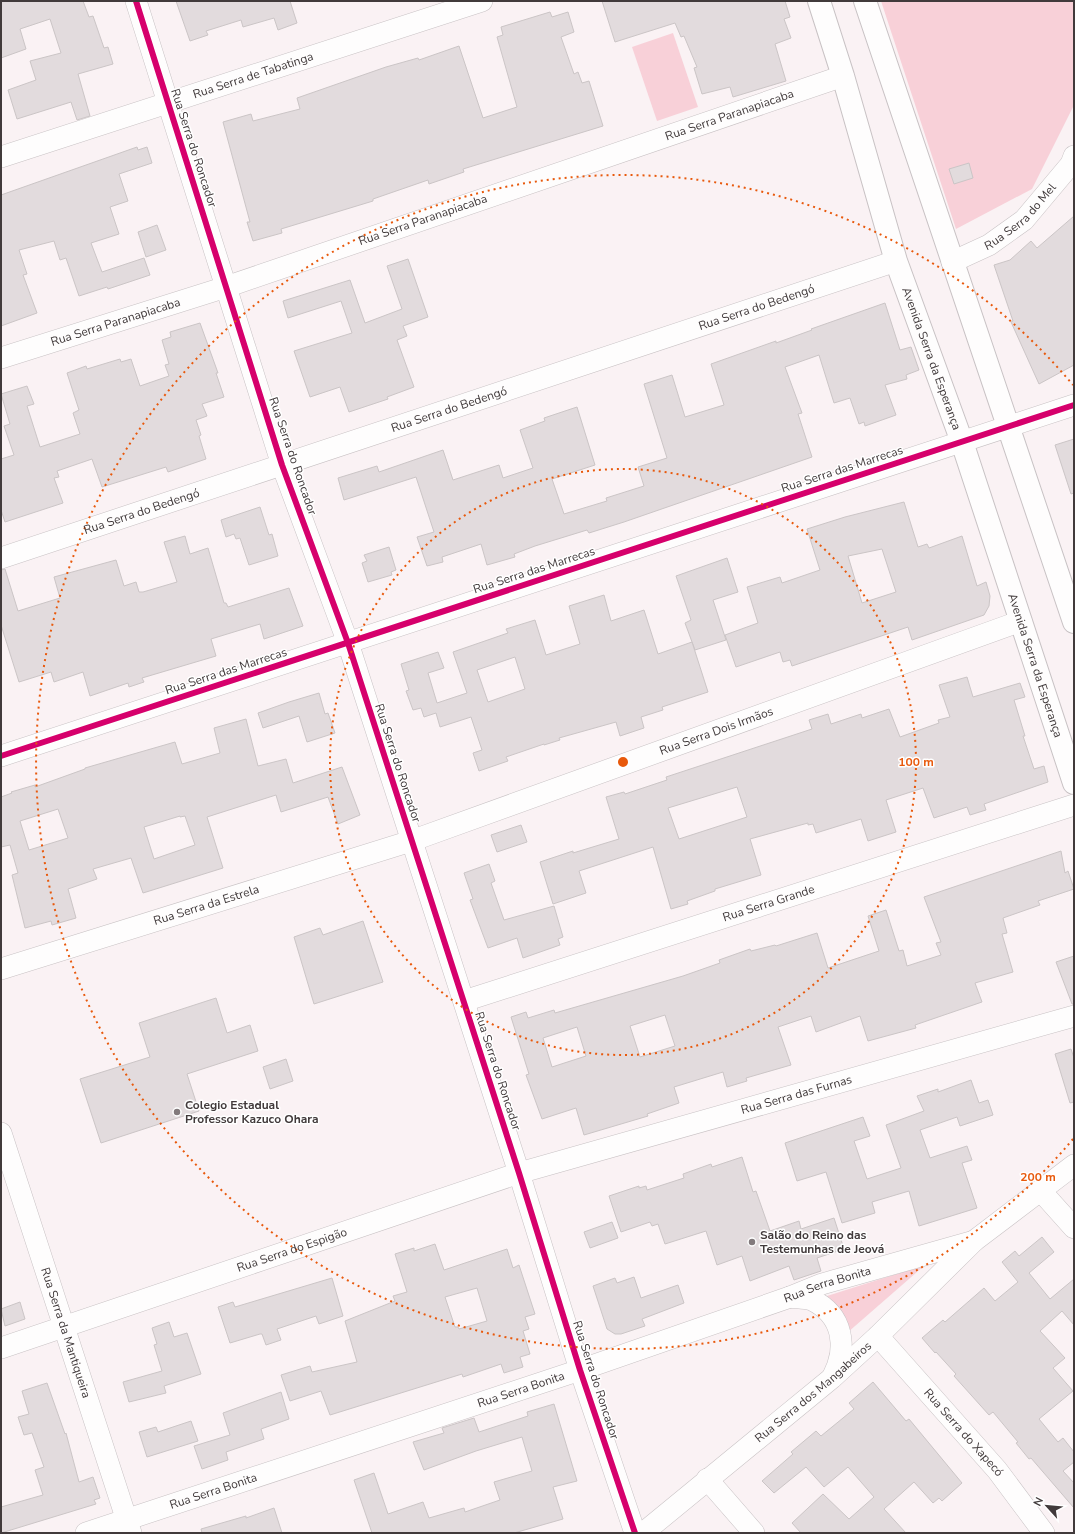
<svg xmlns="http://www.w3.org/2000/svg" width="1075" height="1534" viewBox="0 0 1075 1534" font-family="'Nunito Sans',sans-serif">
  <rect width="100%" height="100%" fill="#faf2f4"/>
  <g fill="#f8d0d8">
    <polygon points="881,1 1074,1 1074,105 1032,189 956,229"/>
    <polygon points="673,33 698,107 657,121 632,47"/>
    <polygon points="925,1265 847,1333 827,1296"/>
  </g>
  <g fill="#e2dbdd" stroke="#cbc5c6" fill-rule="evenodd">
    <polygon points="1,1 83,1 89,17 93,16 104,48 108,47 113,64 78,74 90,116 77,120 71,102 17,119 8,90 36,80 30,61 61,53 50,19 20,29 26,49 1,58"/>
    <polygon points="176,1 290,1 297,23 278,30 274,18 243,27 241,20 206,31 208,35 190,41"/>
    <polygon points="602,1 785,1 790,17 784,19 791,38 775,44 786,81 733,97 730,87 702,94 694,68 697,67 684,36 681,37 675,23 615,42"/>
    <polygon points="550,12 552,17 568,12 574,32 561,37 574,74 578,72 582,83 589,81 603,126 463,169 464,172 429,184 428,180 373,199 373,201 281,229 282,233 253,241 247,222 250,222 223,122 251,114 253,121 300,109 297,98 386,67 418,58 419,60 459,46 483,118 517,107 497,37 503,35 501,27"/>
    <polygon points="137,147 138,150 147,147 152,163 119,174 128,201 110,207 119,234 91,243 102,272 144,258 150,275 108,289 107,287 79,296 66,258 60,260 54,241 19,250 27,274 23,275 37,313 1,326 1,195"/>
    <polygon points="969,163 973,178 954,184 949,169"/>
    <polygon points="1074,216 1074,365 1039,384 1011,322 1013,321 994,265 1010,260 1031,241 1037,248"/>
    <polygon points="157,225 166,250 146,257 138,232"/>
    <polygon points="408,259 428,317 403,326 407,336 397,340 414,387 387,397 388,399 349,412 340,387 310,397 294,351 352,333 341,301 288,318 283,301 350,280 365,323 402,309 387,266"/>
    <polygon points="885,303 900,350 911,347 919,370 906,375 907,379 885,385 896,415 865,426 864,422 859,424 850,398 834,403 819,355 785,367 802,413 798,414 812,457 624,522 589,533 587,530 535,546 514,554 515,557 487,565 481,544 442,557 443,562 427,566 417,537 434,532 416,477 344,500 338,478 377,466 379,472 443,450 453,480 499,465 503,478 533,468 520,430 545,421 544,418 577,407 595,465 552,479 564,514 607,501 606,498 644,486 638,467 667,458 644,384 672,375 685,417 724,405 711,364 776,341 776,343 812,330 811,329"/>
    <polygon points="200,323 218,373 216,373 224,397 202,404 207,416 196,420 201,435 199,436 206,459 168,472 166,467 102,487 92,459 57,471 59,477 54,478 63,503 5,522 1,510 1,459 14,455 4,426 10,424 1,394 27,386 34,404 27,406 40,447 80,434 73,413 79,410 67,373 86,366 87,369 120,359 121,362 131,359 140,386 169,376 165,365 169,364 162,340 171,337 170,332"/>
    <polygon points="1074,439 1074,493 1071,494 1055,445"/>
    <path d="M904,502L918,547L927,544L929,548L962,536L977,586L986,582L990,596L989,606L984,615L912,640L908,627L792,666L790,660L783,662L780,652L736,667L725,635L758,623L747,587L780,577L782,583L820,570L807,529L845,517ZM882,549L896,592L862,603L848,556Z"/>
    <polygon points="260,507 269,535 272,534 278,556 249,565 240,538 236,539 234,534 226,537 221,520"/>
    <polygon points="185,536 190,554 208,548 224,603 226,603 228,607 289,588 303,626 264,639 260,624 211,639 216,656 142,678 144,682 129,687 128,683 90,696 83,672 54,682 51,672 19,682 1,625 1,570 5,569 18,611 60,598 54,577 116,560 124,586 136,582 139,592 143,592 177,582 164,542"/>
    <polygon points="389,547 396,570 391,572 392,575 368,582 362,563 367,561 364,555"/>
    <polygon points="727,558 738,592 713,600 726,640 695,650 685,623 691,620 676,576"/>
    <path d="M604,595L611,621L644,610L658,654L692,642L708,692L662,707L663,710L641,717L644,728L620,736L616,722L559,738L560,740L544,745V744L506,757L508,761L479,771L473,753L482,750L471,717L440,727L436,713L424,717L421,708L413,710L406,691L409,690L401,664L438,652L444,668L428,673L437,703L467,693L453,652L508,633L506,629L535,620L546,655L580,644L569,606ZM515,657L525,689L488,702L477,670Z"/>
    <path d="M967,677L973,697L1020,683L1025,697L1014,700L1025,736H1023L1034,769L1044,766L1048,782L984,804L986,810L970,815L967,807L934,818L923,788L886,800L896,832L868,841L861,819L816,833L813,824L808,825V823L750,839L761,875L715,889V891L687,901L688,904L671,909L653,847L579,871L586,893L553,904L540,862L573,851V853L619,839L606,797L624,792L625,794L667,780L666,777L812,729L809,720L828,714L831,724L861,714L862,718L889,709L900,737L939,723L938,720L950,717L939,685ZM737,787L747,817L679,839L668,808Z"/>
    <polygon points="319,693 325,714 328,713 335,733 307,742 299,716 263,728 258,713 289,702"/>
    <path d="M246,719L258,766L286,759L293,783L342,767L360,815L338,824L328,797L281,812L276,795L207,817L223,868L143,893L131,858L93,869L97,879L68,889L76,918L52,925L51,921L25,928L12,875L18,873L10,845L1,847V797L12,793L11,792L35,785V787L85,769V768L175,742L182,764L220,753L214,728ZM58,809L68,838L29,850L20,821ZM180,816V817L185,816L195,845L154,859L144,827Z"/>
    <polygon points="521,825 527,842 497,852 491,835"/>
    <path d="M1061,851L1065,873L1068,871L1074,889L1038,901L1040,905L1003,918L1007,933L1002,934L1013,972L975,983L982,1002L915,1025L916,1028L868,1041L860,1016L816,1032L811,1016L778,1027L791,1065L746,1078L747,1081L727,1087L723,1072L674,1087L679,1103L647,1114L648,1116L584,1135L576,1108L542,1119L526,1075L529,1074L511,1017L526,1012L528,1018L554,1010L555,1013L683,976L720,963L719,960L750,949L751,951L775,945L776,946L817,933L828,968L879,951L868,916L886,910L899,951L903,950L907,966L941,955L936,943L941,942L924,897ZM665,1015L675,1046L640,1057L630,1026ZM577,1027L586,1056L552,1067L543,1038Z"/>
    <polygon points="489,864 495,881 491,883 504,920 554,906 563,937 558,939 560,945 523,958 517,938 488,948 470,900 473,899 464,873"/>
    <polygon points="363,921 383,982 314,1004 294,937 320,928 323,935"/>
    <polygon points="1074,956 1074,1004 1072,1004 1056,962"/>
    <polygon points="216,998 227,1033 250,1025 258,1051 187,1074 199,1111 101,1143 80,1079 150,1057 139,1023"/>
    <polygon points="1071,1049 1074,1058 1074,1102 1070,1103 1055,1054"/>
    <polygon points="286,1059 293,1081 270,1089 263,1067"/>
    <polygon points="971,1080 979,1103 988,1100 993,1115 960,1126 957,1117 920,1130 930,1158 967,1146 972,1160 962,1163 977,1208 919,1226 909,1191 872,1202 875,1213 842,1223 826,1172 797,1181 785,1143 863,1117 870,1136 854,1141 867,1179 901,1168 886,1125 924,1111 917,1096 938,1089 938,1092"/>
    <polygon points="742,1157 753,1192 756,1191 770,1231 799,1221 801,1229 834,1218 844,1249 817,1258 821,1271 794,1280 789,1266 750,1281 742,1256 717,1265 706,1231 665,1244 658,1224 652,1226 650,1222 621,1232 609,1196 639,1186 639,1188 646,1186 647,1190 684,1178 683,1174 711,1164 712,1167"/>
    <polygon points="612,1222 618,1238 590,1248 584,1232"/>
    <polygon points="1042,1237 1054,1252 1029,1273 1050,1299 1074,1279 1074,1325 1062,1311 1040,1331 1065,1358 1053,1368 1073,1391 1039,1419 1058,1442 1063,1438 1074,1452 1074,1462 1063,1471 1074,1483 1074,1508 1031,1458 1029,1459 1016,1443 1018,1442 993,1412 989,1415 954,1376 956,1374 936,1352 935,1353 922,1338 943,1320 945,1322 984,1288 995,1301 1018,1282 1002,1262 1015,1251 1019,1256"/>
    <path d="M435,1244L444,1270L507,1249L513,1268L519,1265L535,1314L525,1317L529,1329L523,1331L530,1354L520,1357L523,1367L504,1373L501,1364L463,1377L462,1374L330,1415L321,1391L290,1401L281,1375L310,1366L312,1372L357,1362L345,1321L395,1301L393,1296L407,1292L395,1254L414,1248V1251ZM477,1288L487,1321L459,1329L458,1327H455L445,1297Z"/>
    <polygon points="634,1277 641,1298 678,1285 684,1303 642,1319 645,1326 621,1334 615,1334 607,1329 593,1286 615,1278 617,1283"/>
    <polygon points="332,1278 343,1316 319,1324 316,1316 277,1329 281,1340 266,1345 262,1334 260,1334 230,1343 218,1307 233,1302 235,1307"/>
    <polygon points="20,1302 25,1319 5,1326 1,1309"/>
    <polygon points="169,1322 174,1337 187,1333 201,1374 164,1386 166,1393 129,1402 123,1382 162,1371 154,1345 157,1344 152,1328"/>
    <polygon points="873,1382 906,1421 909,1419 962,1483 942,1501 939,1498 933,1503 914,1482 884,1509 906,1533 801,1533 792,1523 823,1494 849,1519 874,1497 848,1467 824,1487 806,1467 774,1493 762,1481 793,1454 791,1452 816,1431 821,1436 854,1409 849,1403"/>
    <polygon points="47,1383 65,1434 66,1433 79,1482 93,1477 100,1498 94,1500 96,1504 1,1533 1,1507 43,1495 35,1470 44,1467 32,1433 24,1435 18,1417 29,1414 22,1391"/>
    <polygon points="281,1392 289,1419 261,1429 264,1439 226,1452 228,1460 202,1469 194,1446 230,1435 223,1413"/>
    <polygon points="554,1404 577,1481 553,1487 563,1519 514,1533 372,1533 354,1480 374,1473 388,1514 423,1502 429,1518 464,1508 465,1512 500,1500 494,1482 532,1471 522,1437 476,1451 424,1470 413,1442 444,1433 442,1428 474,1418 479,1432 528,1416 527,1412"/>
    <polygon points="191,1421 198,1441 147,1457 139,1432 156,1427 158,1432"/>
    <polygon points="274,1508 282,1533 202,1533 201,1529 246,1516 246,1518"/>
  </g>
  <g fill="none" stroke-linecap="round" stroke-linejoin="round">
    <g stroke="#c8c2c4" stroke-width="22">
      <g id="street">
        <polyline points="136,1 282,465 348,643 519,1173 580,1370 635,1533"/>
        <path id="s1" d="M1,157L482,1"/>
        <path id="s2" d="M952,262L989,245L1024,220L1071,164L1074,156"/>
        <path id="s3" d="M1,358L226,287L843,76"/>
        <path id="s4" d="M1,558L896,261"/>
        <polyline points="1,756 1074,405"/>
        <path id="s5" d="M1,969L411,841L1021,621"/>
        <path id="s6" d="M464,1001L1074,805"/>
        <path id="s7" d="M1,1133L131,1533"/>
        <polyline points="1040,1190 1074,1228"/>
        <path d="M790,1297C797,1298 806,1298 812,1300C843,1315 848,1347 833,1376"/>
        <path id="s8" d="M878,1336L997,1470L1044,1533"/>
        <path id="s9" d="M1,1348L519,1173L1074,1016"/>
        <polyline points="707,1479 754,1533"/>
        <path id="s10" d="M86,1533L580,1370L790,1297L822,1284L974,1241L1074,1165"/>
        <path id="s11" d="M643,1533L832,1378L878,1336L974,1241"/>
      </g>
    </g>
    <g stroke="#c8c2c4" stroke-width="24">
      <g id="secondary">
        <path id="s12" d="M819,1L843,76L896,261L962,442L1074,783"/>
        <polyline points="865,1 1074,622"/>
      </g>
    </g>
    <use href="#street" stroke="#fefdfd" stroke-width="21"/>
    <use href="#secondary" stroke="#fefdfd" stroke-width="22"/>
    <g stroke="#fff" stroke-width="8">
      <g id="cycleway">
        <polyline points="136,1 282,465 348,643 519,1173 580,1370 635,1533"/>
        <polyline points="1,756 1074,405"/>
      </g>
    </g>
    <use href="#cycleway" stroke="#d6006c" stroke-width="6"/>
  </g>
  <g fill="none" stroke="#e8590c" stroke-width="2" stroke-dasharray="2 4">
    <circle cx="623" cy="762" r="293"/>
    <path d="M1073 1139A587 587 0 1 1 1073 385"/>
  </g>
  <g fill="#827a7c" stroke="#fff" stroke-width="1.5">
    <circle cx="177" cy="1112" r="4"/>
    <circle cx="752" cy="1242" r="4"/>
  </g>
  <g text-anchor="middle" stroke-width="3" stroke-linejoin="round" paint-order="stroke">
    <g font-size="12" fill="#413a3b" stroke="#fff">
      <text dy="4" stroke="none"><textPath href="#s1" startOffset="265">Rua Serra de Tabatinga</textPath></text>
      <text dy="4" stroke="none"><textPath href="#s3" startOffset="768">Rua Serra Paranapiacaba</textPath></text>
      <text transform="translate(194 148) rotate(72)" y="4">Rua Serra do Roncador</text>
      <text dy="4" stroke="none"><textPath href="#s2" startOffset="83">Rua Serra do Mel</textPath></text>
      <text dy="4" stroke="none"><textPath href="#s3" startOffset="444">Rua Serra Paranapiacaba</textPath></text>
      <text dy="4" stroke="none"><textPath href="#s4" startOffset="796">Rua Serra do Bedengó</textPath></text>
      <text dy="4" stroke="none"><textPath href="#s3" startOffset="120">Rua Serra Paranapiacaba</textPath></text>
      <text dy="4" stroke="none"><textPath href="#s12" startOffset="375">Avenida Serra da Esperança</textPath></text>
      <text dy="4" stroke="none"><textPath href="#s4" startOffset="472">Rua Serra do Bedengó</textPath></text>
      <text transform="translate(293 456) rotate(71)" y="4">Rua Serra do Roncador</text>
      <text transform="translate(842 469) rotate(-18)" y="4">Rua Serra das Marrecas</text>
      <text dy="4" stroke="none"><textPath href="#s4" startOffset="148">Rua Serra do Bedengó</textPath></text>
      <text transform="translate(534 570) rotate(-18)" y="4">Rua Serra das Marrecas</text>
      <text dy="4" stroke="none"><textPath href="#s12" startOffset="699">Avenida Serra da Esperança</textPath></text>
      <text transform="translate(226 671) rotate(-18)" y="4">Rua Serra das Marrecas</text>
      <text dy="4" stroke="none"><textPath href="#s5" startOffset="754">Rua Serra Dois Irmãos</textPath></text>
      <text transform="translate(398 763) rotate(72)" y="4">Rua Serra do Roncador</text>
      <text dy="4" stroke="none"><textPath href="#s6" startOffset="320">Rua Serra Grande</textPath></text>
      <text dy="4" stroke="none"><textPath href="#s5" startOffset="215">Rua Serra da Estrela</textPath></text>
      <text transform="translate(498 1071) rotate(72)" y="4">Rua Serra do Roncador</text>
      <text dy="4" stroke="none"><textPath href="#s9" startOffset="835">Rua Serra das Furnas</textPath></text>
      <text dy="4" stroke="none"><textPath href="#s9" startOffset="307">Rua Serra do Espigão</textPath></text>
      <text dy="4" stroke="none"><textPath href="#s10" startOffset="782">Rua Serra Bonita</textPath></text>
      <text dy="4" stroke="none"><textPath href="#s7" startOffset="210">Rua Serra da Mantiqueira</textPath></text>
      <text transform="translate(596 1380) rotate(72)" y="4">Rua Serra do Roncador</text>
      <text dy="4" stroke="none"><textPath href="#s10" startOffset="458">Rua Serra Bonita</textPath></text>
      <text dy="4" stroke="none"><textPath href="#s11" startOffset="221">Rua Serra dos Mangabeiros</textPath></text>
      <text dy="4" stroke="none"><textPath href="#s8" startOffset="129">Rua Serra do Xapecó</textPath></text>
      <text dy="4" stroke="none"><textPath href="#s10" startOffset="134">Rua Serra Bonita</textPath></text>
    </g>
    <g font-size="12" font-weight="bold" fill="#413a3b" stroke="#fff" text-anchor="start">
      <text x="185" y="1109">Colegio Estadual<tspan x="185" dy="14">Professor Kazuco Ohara</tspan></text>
      <text x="760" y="1239">Salão do Reino das<tspan x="760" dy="14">Testemunhas de Jeová</tspan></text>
    </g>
  </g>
  <circle cx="623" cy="762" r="6" fill="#e8590c" stroke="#fff" stroke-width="2"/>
  <g font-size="12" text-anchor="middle" font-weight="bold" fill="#e8590c" stroke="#fff" stroke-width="3" stroke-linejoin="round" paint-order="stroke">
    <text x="916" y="766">100 m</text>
    <text x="1038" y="1181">200 m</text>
  </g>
  <rect width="1075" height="1534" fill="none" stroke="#413a3b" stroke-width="4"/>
  <g transform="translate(1047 1506) rotate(297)" stroke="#ffffff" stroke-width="3" paint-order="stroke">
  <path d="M0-3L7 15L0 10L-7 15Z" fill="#413a3b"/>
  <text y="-6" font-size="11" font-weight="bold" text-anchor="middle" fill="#413a3b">N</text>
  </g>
</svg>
